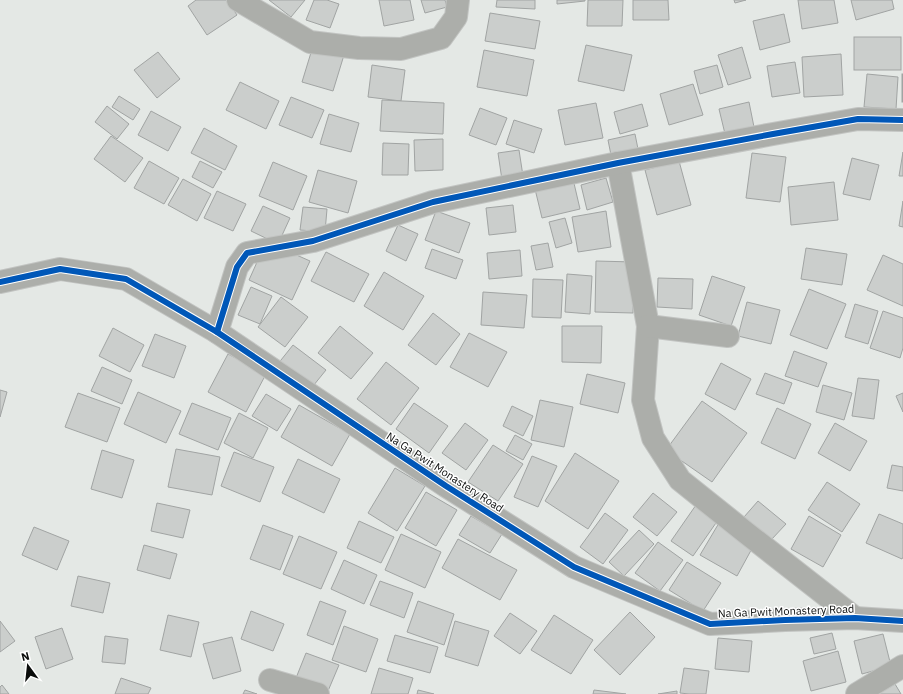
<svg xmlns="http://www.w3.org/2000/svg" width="903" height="694" viewBox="0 0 903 694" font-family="'IBM Plex Sans',sans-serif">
  <rect width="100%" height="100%" fill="#e4e8e5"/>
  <g fill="#cbcecc" stroke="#a1a4a3">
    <polygon points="196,0 227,0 237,15 207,35 188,6"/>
    <polygon points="269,0 305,0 291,17"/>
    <polygon points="314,0 327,0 339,4 330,28 306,20"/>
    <polygon points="379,0 410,0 414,20 384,26"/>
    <polygon points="421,0 445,0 447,7 425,13"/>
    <polygon points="497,0 535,0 535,9 496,7"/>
    <polygon points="557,0 585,0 585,1 557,4"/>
    <polygon points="588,0 623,0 622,26 587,26"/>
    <polygon points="633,0 668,0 669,20 633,20"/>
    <polygon points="734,0 746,0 735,3"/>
    <polygon points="798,0 834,0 838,23 802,29"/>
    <polygon points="851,0 892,0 894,9 856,20"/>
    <polygon points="490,13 540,21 535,49 485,41"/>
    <polygon points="784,14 790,42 760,50 753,21"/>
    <rect x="854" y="37" width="47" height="33"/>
    <polygon points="586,45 632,55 624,91 578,81"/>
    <polygon points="313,46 344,55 333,91 302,82"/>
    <polygon points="742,47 751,78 728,85 718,55"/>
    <polygon points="484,50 534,60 527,96 477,87"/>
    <polygon points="158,52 180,79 157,98 134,70"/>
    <polygon points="841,54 843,95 804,97 802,57"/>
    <polygon points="795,62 800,93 772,97 767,66"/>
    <polygon points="372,65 405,70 401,101 368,97"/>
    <polygon points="717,65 723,87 700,94 694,71"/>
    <polygon points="867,74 898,77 896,109 864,107"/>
    <rect x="902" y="74" width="1" height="28"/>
    <polygon points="240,82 279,101 266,129 226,110"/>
    <polygon points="693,84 703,115 669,125 660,94"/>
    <polygon points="119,96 140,109 133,120 112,107"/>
    <polygon points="291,97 324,110 312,138 279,125"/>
    <polygon points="382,100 444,103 443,134 380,131"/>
    <polygon points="749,102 755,132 726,138 719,109"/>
    <polygon points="596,103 603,138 565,145 558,110"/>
    <polygon points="642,104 648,126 620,134 614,112"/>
    <polygon points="107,106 129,124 117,139 95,122"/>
    <polygon points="480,108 507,118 496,145 469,135"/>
    <polygon points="151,111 181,127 168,151 138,135"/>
    <polygon points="329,114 359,123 351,152 320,144"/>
    <polygon points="514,120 542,129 534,153 506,144"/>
    <polygon points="204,128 237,146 225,170 191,153"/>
    <polygon points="635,134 638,149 611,155 608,140"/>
    <polygon points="111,136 143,158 125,182 94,159"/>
    <polygon points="443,139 443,170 415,171 414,140"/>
    <polygon points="383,143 409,144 408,175 382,175"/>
    <polygon points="519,150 523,176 502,180 498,153"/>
    <polygon points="903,152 903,176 899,176"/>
    <polygon points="752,153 786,157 780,202 746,198"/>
    <polygon points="852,158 879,165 870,200 843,194"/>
    <polygon points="149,161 179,178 164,204 134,188"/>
    <polygon points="200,161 222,172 213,188 192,177"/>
    <polygon points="679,161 691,205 657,215 645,170"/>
    <polygon points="273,162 307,176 293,210 259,196"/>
    <polygon points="318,170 357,181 348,213 309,202"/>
    <polygon points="606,178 613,202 587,210 581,185"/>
    <polygon points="183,179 211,194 197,221 168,205"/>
    <polygon points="573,179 580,209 542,218 535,189"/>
    <polygon points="834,182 838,220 791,225 788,187"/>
    <polygon points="217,191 246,204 233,231 204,218"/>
    <polygon points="903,201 903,227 899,226"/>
    <polygon points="513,205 516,232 489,235 486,208"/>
    <polygon points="263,206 290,218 278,244 251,231"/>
    <polygon points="303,207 327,209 325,232 300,230"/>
    <polygon points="436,211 470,223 459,253 425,240"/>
    <polygon points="606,211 611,247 578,252 572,217"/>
    <polygon points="565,218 572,243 556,248 549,222"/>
    <polygon points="398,225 418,234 406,261 386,251"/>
    <polygon points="548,243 553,267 536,270 531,246"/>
    <polygon points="806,248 847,254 842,285 801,279"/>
    <polygon points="283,249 310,261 292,300 249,280 262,251"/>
    <polygon points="432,249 463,260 456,279 425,268"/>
    <polygon points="520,250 522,276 489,279 487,253"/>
    <polygon points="326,252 369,274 354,302 311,281"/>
    <polygon points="883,255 903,264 903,306 867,290"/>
    <polygon points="596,261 634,262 633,313 595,312"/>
    <polygon points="384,272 424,296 403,330 364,306"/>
    <polygon points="567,274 592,276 590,314 565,312"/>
    <polygon points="712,276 745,287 731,326 699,315"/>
    <polygon points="658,278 693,279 692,309 657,307"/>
    <polygon points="533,279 563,280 561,318 532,317"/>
    <polygon points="251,287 272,296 260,324 238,315"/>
    <polygon points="809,289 846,304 827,349 790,335"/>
    <polygon points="483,292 527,295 524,328 481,325"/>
    <polygon points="281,297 308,317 285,347 258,327"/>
    <polygon points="747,302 780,310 771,344 738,336"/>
    <polygon points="855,304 878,311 868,344 845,337"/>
    <polygon points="883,311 903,318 903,348 900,358 870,348"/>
    <polygon points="433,313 460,334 436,365 408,345"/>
    <polygon points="340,326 373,353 351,379 318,353"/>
    <polygon points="562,326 602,326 601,363 562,362"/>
    <polygon points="113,328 144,345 130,372 99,356"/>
    <polygon points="469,333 507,352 488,387 450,367"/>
    <polygon points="155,334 186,346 174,378 142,366"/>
    <polygon points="293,345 326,370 309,391 277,365"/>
    <polygon points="794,351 827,363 818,387 785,376"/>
    <polygon points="228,354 266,374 246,412 208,392"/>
    <polygon points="386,362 419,388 391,425 357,399"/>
    <polygon points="721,363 751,379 735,410 705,394"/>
    <polygon points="102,367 132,380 122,404 91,391"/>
    <polygon points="765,373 792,383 784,404 756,394"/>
    <polygon points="587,374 625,383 618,413 580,404"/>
    <polygon points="858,378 879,380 874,419 852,416"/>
    <polygon points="823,385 852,393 844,420 816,412"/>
    <polygon points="0,390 7,392 0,417"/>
    <polygon points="138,392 181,411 166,443 124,424"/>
    <polygon points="78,393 120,408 107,442 65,427"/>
    <polygon points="903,393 903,412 896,396"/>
    <polygon points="266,394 291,409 277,431 252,416"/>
    <polygon points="540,400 573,407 564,447 531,440"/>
    <polygon points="702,401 747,433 712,482 666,450"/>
    <polygon points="192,403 231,418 218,450 179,434"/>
    <polygon points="414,403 448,426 429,453 396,429"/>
    <polygon points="299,405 350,434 332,466 281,437"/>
    <polygon points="512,406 533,416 523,436 503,426"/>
    <polygon points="777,408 811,424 795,459 761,443"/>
    <polygon points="239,413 268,428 253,458 224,443"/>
    <polygon points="465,423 488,440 466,470 442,453"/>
    <polygon points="835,423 867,441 850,471 818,453"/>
    <polygon points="515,435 532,444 523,460 506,451"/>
    <polygon points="493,445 523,464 498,501 468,482"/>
    <polygon points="176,449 220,457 212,495 168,487"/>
    <polygon points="102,450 134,460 122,498 91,489"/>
    <polygon points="234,452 274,467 260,502 221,486"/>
    <polygon points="575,453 619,481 588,529 545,501"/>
    <polygon points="532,456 557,466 538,507 514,497"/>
    <polygon points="298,459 340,479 324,513 282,493"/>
    <polygon points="892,465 903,467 903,491 887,488"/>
    <polygon points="395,468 425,486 397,531 368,513"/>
    <polygon points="827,482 860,504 842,532 808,510"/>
    <polygon points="426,492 457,510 436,546 405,528"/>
    <polygon points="653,493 677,512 657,536 633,517"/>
    <polygon points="758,501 786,524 771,540 744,517"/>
    <polygon points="157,503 190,510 183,538 151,531"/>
    <polygon points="696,505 718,520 693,556 671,541"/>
    <polygon points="605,513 628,530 603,564 580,547"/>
    <polygon points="879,514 903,524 903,557 902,559 866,543"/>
    <polygon points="471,516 502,534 490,553 459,535"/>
    <polygon points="809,516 841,535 823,567 791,549"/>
    <polygon points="359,521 394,537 381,563 347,548"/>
    <polygon points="719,523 755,543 737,576 700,555"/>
    <polygon points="263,525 293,536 280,570 250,559"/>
    <polygon points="34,527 69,541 57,570 22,555"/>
    <polygon points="639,530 654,544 624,576 609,562"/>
    <polygon points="401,534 441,552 425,588 385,570"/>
    <polygon points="299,536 337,552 321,589 283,574"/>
    <polygon points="458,539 517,570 500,600 442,568"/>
    <polygon points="658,542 683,560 660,591 635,573"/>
    <polygon points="144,545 177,554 170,579 137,570"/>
    <polygon points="344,560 377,575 364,604 331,589"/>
    <polygon points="687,562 721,583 703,611 669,590"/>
    <polygon points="78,576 110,583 103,613 71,606"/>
    <polygon points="380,581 413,593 404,618 370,605"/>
    <polygon points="320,601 346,611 333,645 307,635"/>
    <polygon points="418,601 454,614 444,645 407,632"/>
    <polygon points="251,611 284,624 273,651 241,639"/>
    <polygon points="630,612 655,637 620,675 594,650"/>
    <polygon points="510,613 537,631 520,654 494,636"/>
    <polygon points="168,615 199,622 191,657 160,650"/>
    <polygon points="554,615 593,640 571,674 531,650"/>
    <polygon points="0,621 15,641 0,652"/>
    <polygon points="455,621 489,631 478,666 445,656"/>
    <polygon points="344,626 378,639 366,672 332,660"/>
    <polygon points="62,628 73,659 46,669 35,637"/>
    <polygon points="832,633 836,649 814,654 810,638"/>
    <polygon points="883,634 891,666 862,674 854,641"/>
    <polygon points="395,635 438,647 430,673 387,661"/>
    <polygon points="105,636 128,639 125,664 102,662"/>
    <polygon points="232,637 241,671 213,679 203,644"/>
    <polygon points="718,638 752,641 749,672 715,669"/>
    <polygon points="838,651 846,682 811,691 803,661"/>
    <polygon points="306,653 339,665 328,691 296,678"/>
    <polygon points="379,668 413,678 408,694 371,694"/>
    <polygon points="684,668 709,671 706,694 689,694 680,693"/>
    <polygon points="121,678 151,688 148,694 115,694"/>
    <polygon points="895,684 901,694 878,694"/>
    <polygon points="2,685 9,694 0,694 0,687"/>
    <polygon points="245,690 257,694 243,694"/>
    <polygon points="418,690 434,694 417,694"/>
    <polygon points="594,690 626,694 593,694"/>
    <polygon points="677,691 677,694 658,694"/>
  </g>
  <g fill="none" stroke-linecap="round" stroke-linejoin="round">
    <g stroke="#c2c4c2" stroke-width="24">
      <g id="street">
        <polyline points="238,0 310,42 359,48 401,49 441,38 456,17 458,0"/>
        <polyline points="618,163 648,326 643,400 653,438 680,480 745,532 855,618"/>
        <polyline points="0,282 60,269 126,279 217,332 446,486 574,567 710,624 785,620 855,618 903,621"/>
        <polyline points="648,326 728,336"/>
        <polyline points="217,332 237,267 247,253 313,241 433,202 618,163 773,134 858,119 903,120"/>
        <polyline points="270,680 318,694"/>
        <polyline points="857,694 903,666"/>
      </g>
    </g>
    <use href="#street" stroke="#acaeaa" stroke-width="22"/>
    <g stroke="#fff" stroke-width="8">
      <g id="cycleway">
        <polyline points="0,282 60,269 126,279 217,332 446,486 574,567 710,624 785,620 855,618 903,621"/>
        <polyline points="217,332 237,267 247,253 313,241 433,202 618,163 773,134 858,119 903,120"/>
      </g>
    </g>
    <use href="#cycleway" stroke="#0057b8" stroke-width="6"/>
  </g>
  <g text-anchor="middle" stroke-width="3" stroke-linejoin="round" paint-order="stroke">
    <g font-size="11" fill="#0a0c0b" stroke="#fff">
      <text transform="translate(445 472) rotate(33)" y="4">Na Ga Pwit Monastery Road</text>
      <text transform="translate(786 611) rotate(-2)" y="4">Na Ga Pwit Monastery Road</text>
    </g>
  </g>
  <g transform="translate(28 666) rotate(345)" stroke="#ffffff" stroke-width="3" paint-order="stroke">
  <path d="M0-3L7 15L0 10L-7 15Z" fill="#0a0c0b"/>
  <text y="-6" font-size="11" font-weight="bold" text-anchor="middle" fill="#0a0c0b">N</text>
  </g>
</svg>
